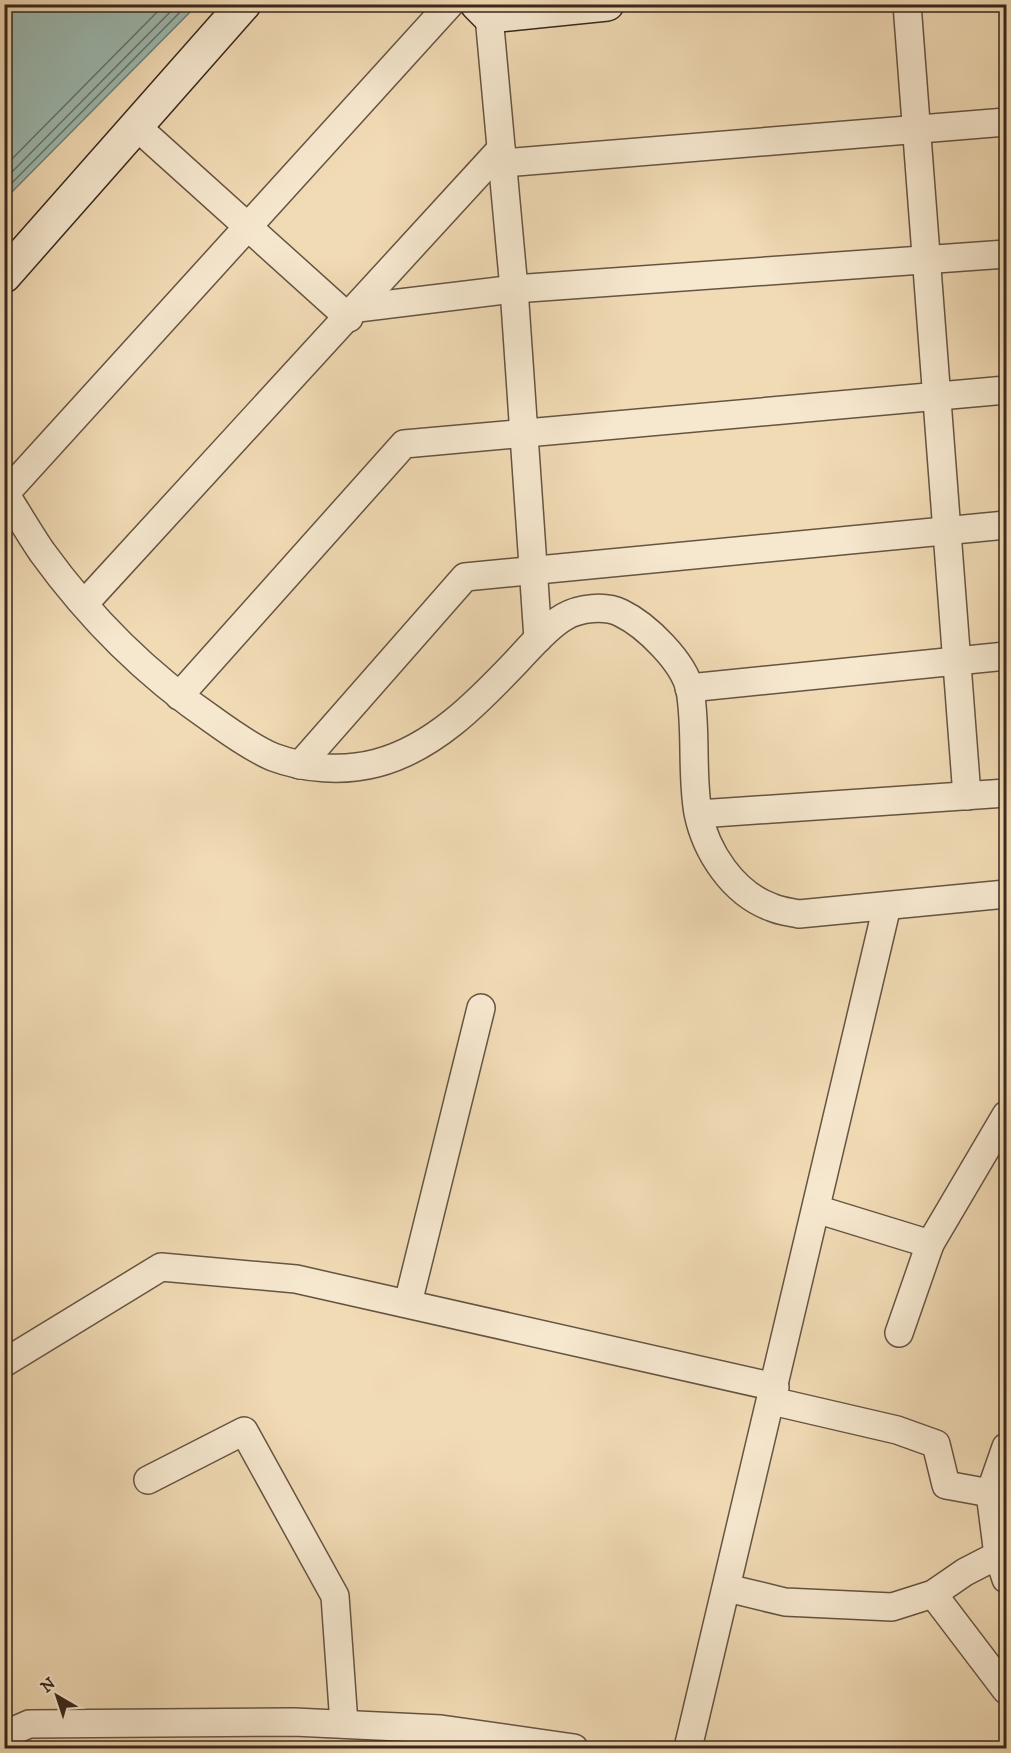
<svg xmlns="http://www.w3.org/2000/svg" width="1011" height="1753" viewBox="0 0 1011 1753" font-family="'IM FELL DW Pica',serif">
  <rect width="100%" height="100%" fill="#f1dbb5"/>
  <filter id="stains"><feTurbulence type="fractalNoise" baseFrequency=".00333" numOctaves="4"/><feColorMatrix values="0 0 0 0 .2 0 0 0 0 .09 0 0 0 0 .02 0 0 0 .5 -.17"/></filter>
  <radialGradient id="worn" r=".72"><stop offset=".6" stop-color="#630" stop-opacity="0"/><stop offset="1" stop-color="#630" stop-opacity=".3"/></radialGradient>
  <polygon fill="#9bbab2" stroke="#737f76" stroke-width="1.5" points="5,4 197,5 5,199 4,5"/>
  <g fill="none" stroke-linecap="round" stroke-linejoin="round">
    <g stroke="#6a7068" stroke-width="1.5">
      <polyline points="4,167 165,4"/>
      <polyline points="4,180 178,4"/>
      <polyline points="4,191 188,4"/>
    </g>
    <g stroke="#665443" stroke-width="30">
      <g id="street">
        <polyline points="907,4 967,796"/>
        <polyline points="489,16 514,289 538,639"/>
        <polyline points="136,126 349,318"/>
        <polyline points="503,163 1006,122"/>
        <polyline points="358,308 514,289 1006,254"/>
        <path d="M4,492C17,512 29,533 42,552C89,617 147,675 213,720C231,733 252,748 273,757C305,769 343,772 377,763C434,748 478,702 517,661C531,646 547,627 564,617C579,608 605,605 621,613C646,625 684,662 690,690C697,730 691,773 698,813C706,852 733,893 771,907C779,911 790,912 799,914L1006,894"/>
        <polyline points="5,494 450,4"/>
        <polyline points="84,604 501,149"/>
        <polyline points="689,688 1006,656"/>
        <polyline points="179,696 404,444 1006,390"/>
        <polyline points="300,765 465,577 1006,525"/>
        <polyline points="699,814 1006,793"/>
        <polyline points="816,1209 930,1244"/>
        <polyline points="408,1303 481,1008"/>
        <polyline points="899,1333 930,1244 1006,1115"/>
        <polyline points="4,1363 161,1267 296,1279 775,1387"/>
        <polyline points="148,1480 244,1431 335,1596 344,1724"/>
        <polyline points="990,1493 1006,1447"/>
        <polyline points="998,1555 1006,1579"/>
        <polyline points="727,1588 785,1602 892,1607 933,1594 965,1572 998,1555 990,1493 946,1485 936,1444 897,1430 772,1401"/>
        <polyline points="933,1594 1006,1690"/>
        <polyline points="4,1735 29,1724 294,1722 441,1729 574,1748"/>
        <polyline points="688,1748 887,906"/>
      </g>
    </g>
    <g stroke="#38271d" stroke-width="36">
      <g id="secondary">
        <polyline points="477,4 489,16 607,4"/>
        <polyline points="4,276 244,4"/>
      </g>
    </g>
    <use href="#street" stroke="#f6e8cf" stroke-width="27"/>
    <use href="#secondary" stroke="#f6e8cf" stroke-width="33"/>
  </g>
  <rect width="1011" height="1753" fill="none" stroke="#f1dbb5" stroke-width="24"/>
  <rect x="6" y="6" width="999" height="1741" fill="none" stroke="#38271d" stroke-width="3"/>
  <rect x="12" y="12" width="987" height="1729" fill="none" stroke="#38271d" stroke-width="1.5"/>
  <g transform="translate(57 1696) rotate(321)" stroke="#f6e8cf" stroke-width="4.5" paint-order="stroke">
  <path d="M0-4.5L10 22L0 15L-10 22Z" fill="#38271d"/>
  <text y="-9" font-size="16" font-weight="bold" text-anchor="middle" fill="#38271d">N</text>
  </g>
  <rect width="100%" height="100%" filter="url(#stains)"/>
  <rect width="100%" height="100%" fill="url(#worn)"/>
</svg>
